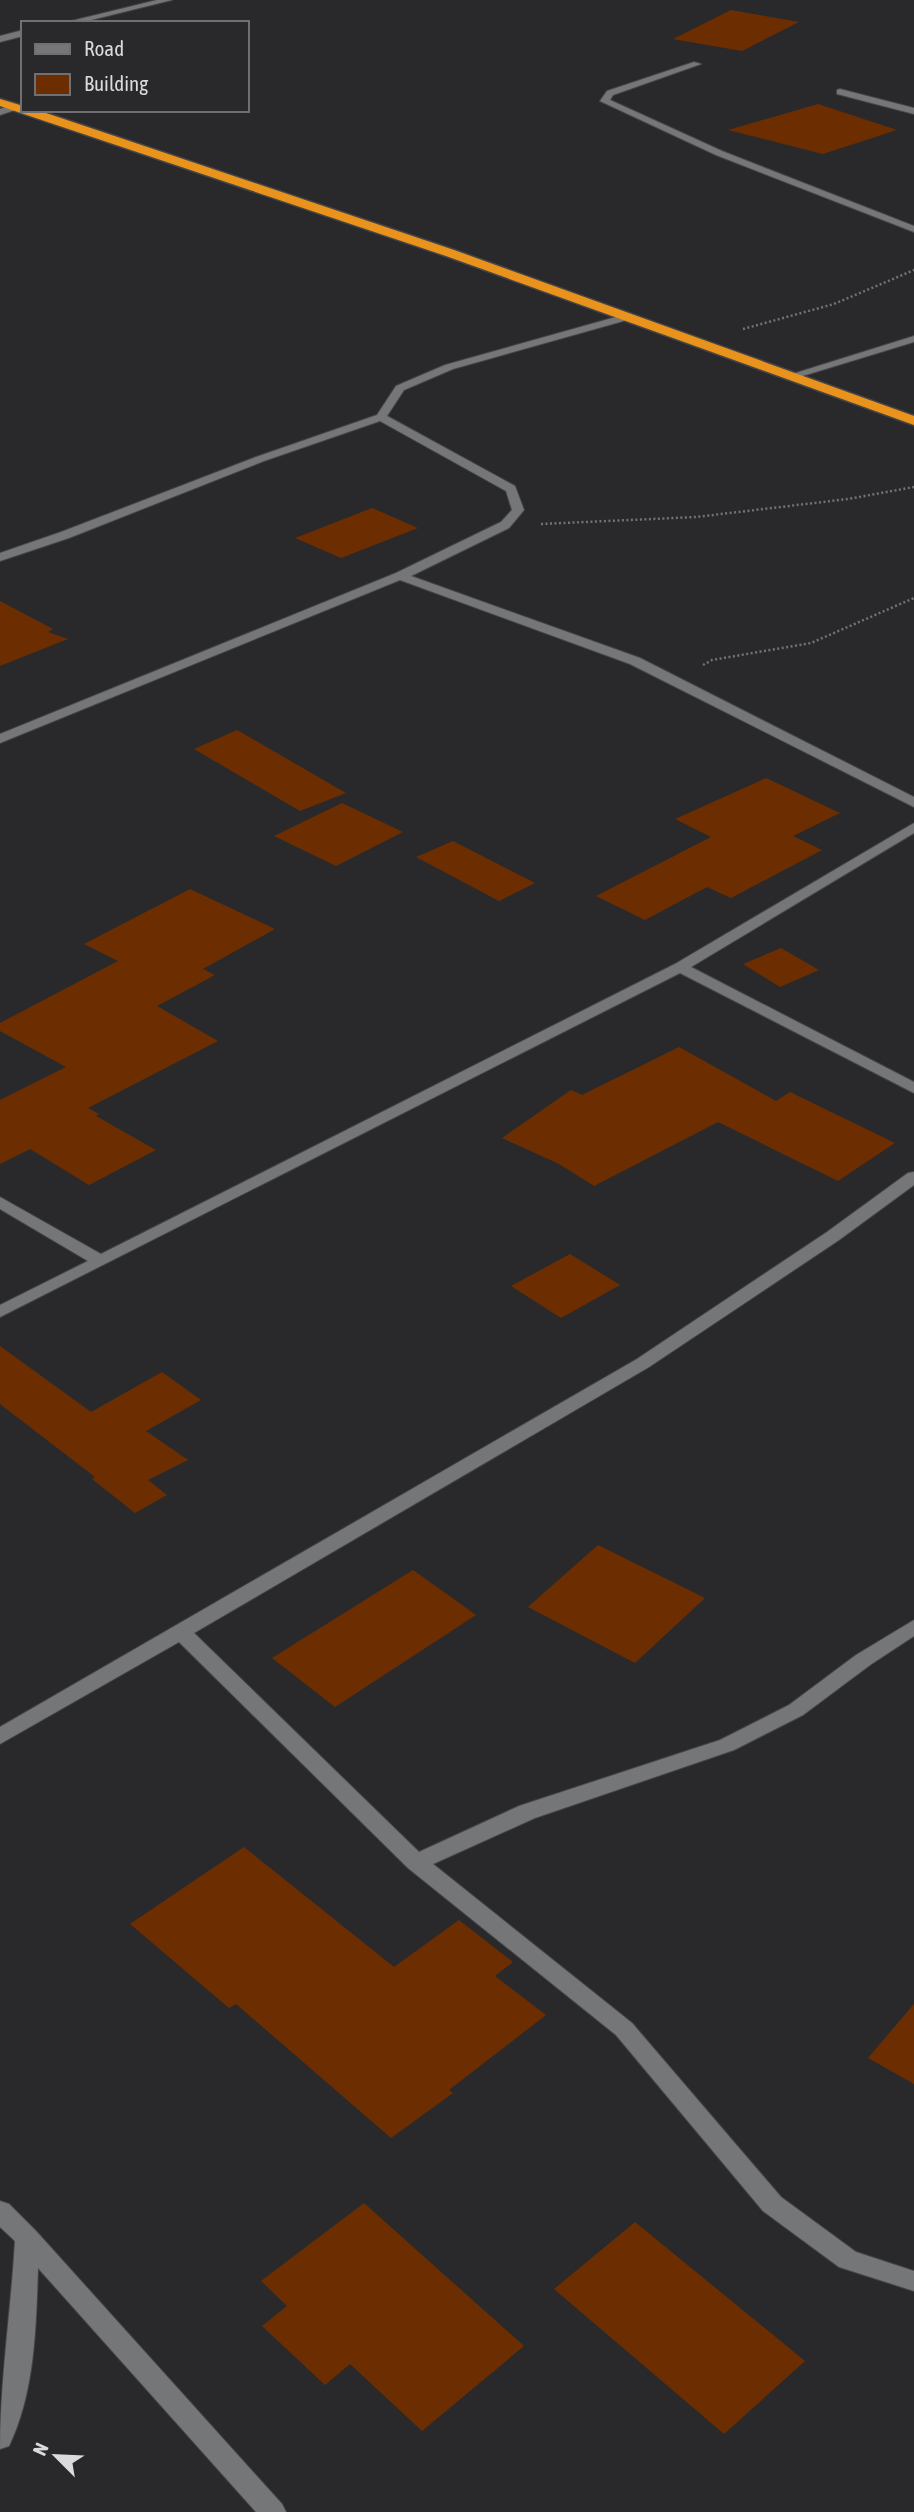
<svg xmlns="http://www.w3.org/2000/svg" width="914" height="2512" viewBox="0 0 914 2512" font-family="'Asap Condensed',sans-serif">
  <rect width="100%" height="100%" fill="#29292b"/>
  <g fill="#6c2e01">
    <polygon points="731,10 799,22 742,51 673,39"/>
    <polygon points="818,104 897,130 823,154 728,130"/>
    <polygon points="372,508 418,528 341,558 295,538"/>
    <polygon points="0,601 53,629 48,632 68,639 0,666"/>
    <polygon points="237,730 346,793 300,811 194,749"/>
    <polygon points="766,778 840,813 793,836 822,850 731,898 707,887 645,920 596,896 711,837 675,819"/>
    <polygon points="342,803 403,832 336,866 274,836"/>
    <polygon points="453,841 535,883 499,901 416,857"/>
    <polygon points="190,889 275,929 203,969 215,975 157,1006 218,1041 88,1108 99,1114 96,1116 156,1150 89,1185 30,1149 0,1164 0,1100 66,1067 0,1031 0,1023 118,961 84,944"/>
    <polygon points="781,948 819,970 780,987 743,964"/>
    <polygon points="679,1047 776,1101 790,1092 895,1143 838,1181 718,1122 594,1186 559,1164 502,1138 571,1090 582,1095"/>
    <polygon points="570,1254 620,1285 561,1318 511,1286"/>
    <polygon points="0,1346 91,1412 162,1372 201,1400 146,1431 188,1460 148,1480 167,1495 135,1513 92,1479 95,1477 0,1404"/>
    <polygon points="598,1545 705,1598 635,1663 528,1607"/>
    <polygon points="413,1570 476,1615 335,1707 272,1658"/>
    <polygon points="244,1847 394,1967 459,1920 513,1962 495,1976 546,2015 449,2090 453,2093 391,2138 236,2004 229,2008 130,1924"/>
    <polygon points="914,2004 914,2084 868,2058"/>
    <polygon points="364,2203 524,2346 422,2431 350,2364 325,2385 262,2326 287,2306 261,2281"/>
    <polygon points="635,2222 805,2361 724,2434 554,2289"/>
  </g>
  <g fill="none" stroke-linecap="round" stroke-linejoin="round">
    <g stroke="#464648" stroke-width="2">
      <polygon id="lane" points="840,89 914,108 914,114 837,94 837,90"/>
    </g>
    <g stroke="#464648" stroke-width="2">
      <g id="street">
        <polygon points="157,0 172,0 79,23 63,23"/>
        <polygon points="23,30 23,36 0,42 0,36"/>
        <polygon points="694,62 701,64 613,95 610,100 722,151 914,226 914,232 716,155 600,101 607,91"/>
        <polygon points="15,104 18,105 18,109 0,115 0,109"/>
        <polygon points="623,315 628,318 627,320 453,369 404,390 387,416 515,486 524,510 509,528 411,576 640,658 914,797 914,807 630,664 400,580 0,743 0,734 396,573 501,522 512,510 506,491 380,421 264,461 69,538 0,561 0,553 61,532 256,457 377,415 396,386 445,365"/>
        <polygon points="914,336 914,342 796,378 786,376"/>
        <polygon points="914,823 914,833 691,967 914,1082 914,1093 680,973 0,1317 0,1305 88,1261 0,1209 0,1197 101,1254 675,964"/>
        <polygon points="914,1172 914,1185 839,1240 649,1367 194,1633 419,1852 519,1806 720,1740 789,1705 856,1655 914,1620 914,1636 870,1665 803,1715 734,1750 535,1818 433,1864 632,2023 781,2197 856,2252 914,2271 914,2291 839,2267 763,2211 616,2035 408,1868 179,1642 0,1744 0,1727 637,1359 827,1232 908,1173"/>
        <path d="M0,2201L9,2204L36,2231L282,2504L286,2512H256L38,2268C36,2327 35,2392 9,2446L0,2449C0,2380 11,2311 15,2241L0,2227Z"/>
      </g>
    </g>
    <g stroke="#464648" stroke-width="3">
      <polygon id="highway" points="0,99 23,106 23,110 37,110 454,250 914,416 914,425 446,256 0,106"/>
    </g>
    <g stroke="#737375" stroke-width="2.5" stroke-dasharray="2 2.5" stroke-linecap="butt">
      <polyline points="743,329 834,304 914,270"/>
      <polyline points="541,524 696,517 848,499 914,487"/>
      <polyline points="703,665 712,660 811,643 914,598"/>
    </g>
    <use href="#lane" fill="#757678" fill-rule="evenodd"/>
    <use href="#street" fill="#757678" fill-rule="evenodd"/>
    <use href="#highway" fill="#e9931c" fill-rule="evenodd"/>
  </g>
  <rect x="21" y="21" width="228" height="91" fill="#29292b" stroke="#707072" stroke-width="2"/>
  <rect x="35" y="44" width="35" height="10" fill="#757678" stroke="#707072" stroke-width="2"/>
  <text x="84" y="56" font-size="21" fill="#dadbdc">Road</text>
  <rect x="35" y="74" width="35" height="21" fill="#6c2e01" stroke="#707072" stroke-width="2"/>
  <text x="84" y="91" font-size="21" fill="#dadbdc">Building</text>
  <g transform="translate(56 2456) rotate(294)" stroke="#29292b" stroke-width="5" paint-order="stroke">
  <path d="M0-5L12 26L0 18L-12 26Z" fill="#dadbdc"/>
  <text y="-10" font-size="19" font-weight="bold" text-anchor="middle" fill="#dadbdc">N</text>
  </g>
</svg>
